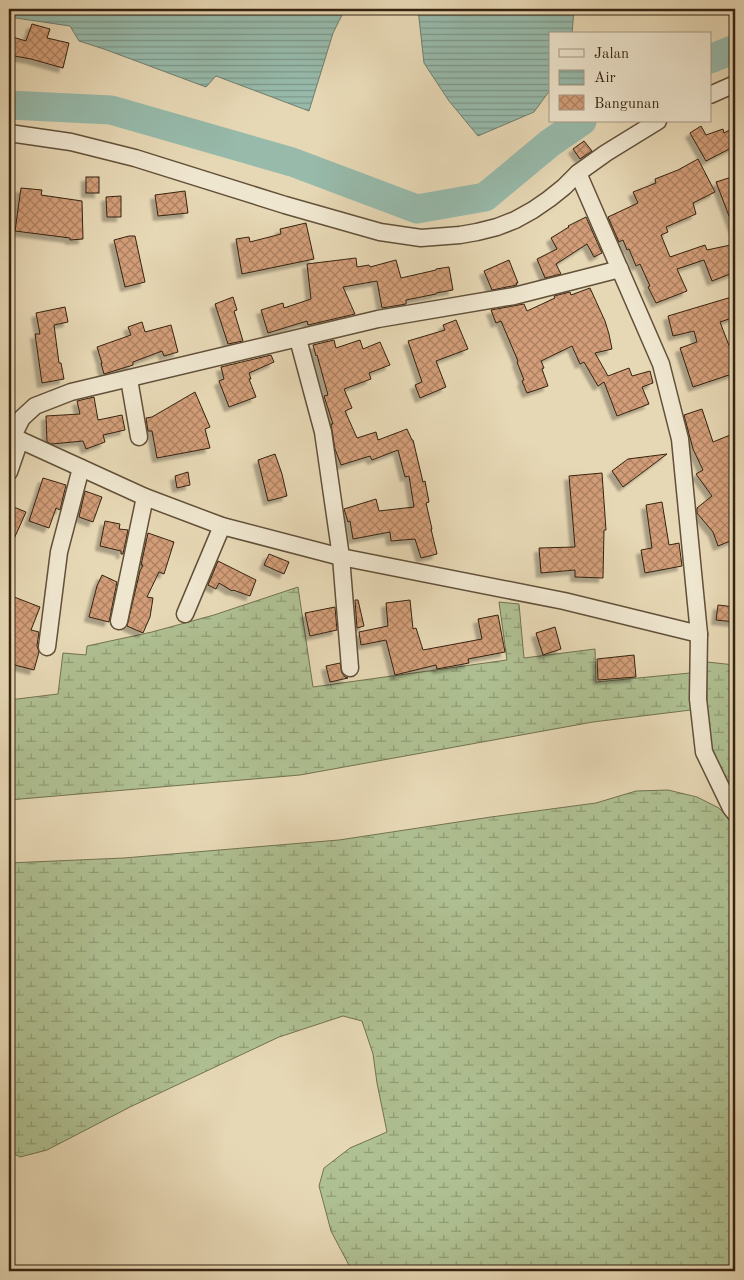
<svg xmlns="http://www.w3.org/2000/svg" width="744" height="1280" viewBox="0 0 744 1280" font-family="'Old Standard TT',serif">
  <defs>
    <pattern id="wetland-marsh" width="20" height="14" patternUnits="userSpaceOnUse" patternTransform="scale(1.25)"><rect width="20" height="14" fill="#afc092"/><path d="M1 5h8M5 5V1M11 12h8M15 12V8" fill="none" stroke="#8f9c76"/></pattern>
    <pattern id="water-rules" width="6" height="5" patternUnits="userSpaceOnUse" patternTransform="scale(1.25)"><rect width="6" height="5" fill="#97baab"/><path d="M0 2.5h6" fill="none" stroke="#7c978a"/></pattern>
    <pattern id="building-cross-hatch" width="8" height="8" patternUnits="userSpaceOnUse" patternTransform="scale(1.25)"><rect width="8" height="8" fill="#d29d78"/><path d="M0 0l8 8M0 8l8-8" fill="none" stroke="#ab8061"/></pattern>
    <filter id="shadow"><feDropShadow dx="-4.5" dy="4.5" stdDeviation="1" flood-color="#0004"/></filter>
  </defs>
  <rect width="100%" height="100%" fill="#e7d8b5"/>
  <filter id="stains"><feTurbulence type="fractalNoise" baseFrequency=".004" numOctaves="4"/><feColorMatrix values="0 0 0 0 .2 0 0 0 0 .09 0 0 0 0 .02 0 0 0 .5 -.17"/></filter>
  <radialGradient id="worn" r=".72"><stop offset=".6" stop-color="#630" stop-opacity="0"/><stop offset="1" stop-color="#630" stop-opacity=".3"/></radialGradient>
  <g fill="url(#wetland-marsh)" stroke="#727251">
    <polygon points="298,587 313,687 507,660 499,602 519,604 524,658 595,649 596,682 690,673 691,710 593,722 300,775 9,800 9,700 58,694 63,653 86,655 87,646 152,632 214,615"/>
    <polygon points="707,662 735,665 735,795 728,786 713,756 707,711"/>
    <polygon points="668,790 697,797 719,808 735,825 735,1271 352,1271 331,1231 319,1186 324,1168 350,1148 387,1132 377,1083 373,1054 362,1021 343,1016 279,1037 130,1107 47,1150 20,1157 9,1151 9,863 124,858 339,840 491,817 596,803 636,791"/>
  </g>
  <g fill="url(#water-rules)" stroke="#707e6d">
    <polygon points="9,9 345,9 333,33 309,111 216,76 206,87 104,49 79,41 70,26 9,17"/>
    <polygon points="418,9 574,9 572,34 550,34 550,90 534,112 478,136 449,101 424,63"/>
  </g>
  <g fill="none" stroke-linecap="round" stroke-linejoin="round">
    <g stroke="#97baab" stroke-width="29">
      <polyline points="710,59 735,49"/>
      <polyline points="9,105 111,110 292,162 417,209 485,197 550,143 582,121"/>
    </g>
  </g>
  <g fill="url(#building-cross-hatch)" stroke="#352310" filter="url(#shadow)">
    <polygon points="32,24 50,29 47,38 69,43 63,68 31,59 9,55 9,36 26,41"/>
    <polygon points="701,126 706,135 723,129 724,133 735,127 735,146 706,161 690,133"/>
    <polygon points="584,141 592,151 580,159 573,149"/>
    <polygon points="698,159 715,192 693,203 696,214 666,227 668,232 661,235 670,257 705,245 707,250 735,244 735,272 712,281 704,260 677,269 687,291 656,303 648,287 650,286 640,264 636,266 629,249 627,250 623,240 619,242 608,217 638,203 633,192 656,183 655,179 678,170"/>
    <polygon points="735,176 735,228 734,229 716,182"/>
    <rect x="86" y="177" width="13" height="16"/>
    <polygon points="21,188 42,190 41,195 82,201 83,239 70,240 70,238 15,231"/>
    <polygon points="185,191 188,213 158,216 155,195"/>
    <polygon points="121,196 121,217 107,217 106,197"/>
    <polygon points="586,217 602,253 594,257 587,244 556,264 561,274 545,278 537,259 557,249 551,238 569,227 568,226"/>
    <polygon points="306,223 314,259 242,274 236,239 249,237 250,242 281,234 280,229"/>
    <polygon points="129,236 135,236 145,282 125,287 114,240"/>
    <polygon points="356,258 357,267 369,265 370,267 396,260 401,278 436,270 436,269 449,267 453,290 436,293 436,294 406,300 406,304 382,308 377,281 343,287 355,314 308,325 307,321 268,333 261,310 283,303 284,308 311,299 307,264"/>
    <polygon points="509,260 518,283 516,283 517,285 492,290 484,271"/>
    <polygon points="590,288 605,321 609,334 612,349 595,353 608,376 629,368 632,376 650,371 653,383 642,387 649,404 617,416 604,382 598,386 584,362 580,364 572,346 541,361 544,368 542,369 548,386 527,393 522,381 524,380 517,362 518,361 501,321 496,323 491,310 524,304 527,311 555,298 554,296 570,292 571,295"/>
    <polygon points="735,296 735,317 720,322 733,356 730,357 735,373 693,387 680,348 697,342 694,331 673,336 668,316"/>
    <polygon points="233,297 237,310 234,311 243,341 228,344 215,304"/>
    <polygon points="65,307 68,322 54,325 59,363 61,363 64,379 42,383 35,334 40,334 36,313"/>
    <polygon points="456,320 468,349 436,361 446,387 420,398 415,385 422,382 408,341 445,330 443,325"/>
    <polygon points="142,322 145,332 171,325 178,352 164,356 162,351 133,362 133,365 104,374 101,363 102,363 97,347 131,335 128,327"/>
    <polygon points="334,340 336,348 360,340 363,349 380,342 390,365 369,373 371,379 344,389 352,408 345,411 357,438 376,432 378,440 407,429 412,440 413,440 423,482 425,481 429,502 426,503 432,529 431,529 437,554 421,558 415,539 391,541 390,532 353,539 350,521 348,522 344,509 376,499 379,511 414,507 409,476 405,477 398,450 372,460 370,456 341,465 335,449 331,424 333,424 324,396 328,395 317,355 316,356 313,345"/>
    <polygon points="271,355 274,362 249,373 251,379 249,379 256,397 229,407 219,381 224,379 221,367"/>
    <polygon points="195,392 210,427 205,429 210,448 157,458 152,431 148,431 146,418 152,417"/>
    <polygon points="94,397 98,420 122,415 125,430 103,435 105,442 86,449 83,441 52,444 47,442 46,416 80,414 77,401"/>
    <polygon points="702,409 713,442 735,433 735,539 718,546 713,532 697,513 697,508 712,496 696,474 703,470 693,449 684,415"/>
    <polygon points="275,454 282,474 287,496 268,501 258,460"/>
    <polygon points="667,454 623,487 612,471 628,459"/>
    <polygon points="188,472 190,485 177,488 175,476"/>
    <polygon points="602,473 606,530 604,530 603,578 575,577 575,570 541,573 539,548 575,547 569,476"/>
    <polygon points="43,478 66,485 60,510 56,508 49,528 29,521"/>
    <polygon points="85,491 102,497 93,522 79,517"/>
    <polygon points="662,502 669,545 679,543 682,566 645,573 641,550 652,548 646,505"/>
    <polygon points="9,505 26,512 9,550"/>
    <polygon points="105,521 120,524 119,529 128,530 123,554 121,554 121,551 100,546"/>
    <polygon points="148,533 174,542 164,574 159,572 147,597 153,598 150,617 143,633 127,626 140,571 143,565 141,565"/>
    <polygon points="269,554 289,562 284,574 264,565"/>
    <polygon points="218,561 256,580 250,596 233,590 232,591 219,583 216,589 208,585"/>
    <polygon points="102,575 117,582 109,622 89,617 97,586"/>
    <polygon points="9,595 40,607 31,630 39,632 37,646 39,652 34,670 11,664 14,654 9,653"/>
    <polygon points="355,600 358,600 364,626 357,628"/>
    <polygon points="410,600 413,629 416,628 423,650 482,639 478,619 498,615 505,652 468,659 469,663 437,669 436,665 395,675 386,640 361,645 359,632 388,626 386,603"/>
    <polygon points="718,605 735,607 735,622 716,620"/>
    <polygon points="335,607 337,630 310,636 305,613"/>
    <polygon points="555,627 561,649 543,655 536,633"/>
    <polygon points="634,655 636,677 598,680 597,659"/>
    <polygon points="340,663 342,673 345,677 348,678 330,682 326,666"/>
  </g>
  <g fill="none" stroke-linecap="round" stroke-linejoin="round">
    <g stroke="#625039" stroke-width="19">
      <g id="street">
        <polyline points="710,95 735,84"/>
        <polyline points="9,133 71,142 135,158 285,205 380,232 421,238 460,235 477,232 497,227 515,220 533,210 549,199 564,187 578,173 606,153 658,121"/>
        <polyline points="578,173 661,364 680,439 699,634 698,699 704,752 731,808 735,813"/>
        <polyline points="298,339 323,432 341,557 350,668"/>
        <polyline points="129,379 139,437"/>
        <polyline points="9,434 20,440 145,497 222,526 341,557 564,601 699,634"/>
        <polyline points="13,436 22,418 35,406 71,392 378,319 514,296 620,269"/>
        <polyline points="9,472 20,440"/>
        <polyline points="185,614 222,526"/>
        <polyline points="119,621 145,497"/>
        <polyline points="47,647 59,552 81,468"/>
      </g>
    </g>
    <use href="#street" stroke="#efe6cf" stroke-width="16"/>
  </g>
  <rect width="744" height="1280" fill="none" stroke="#e7d8b5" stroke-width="30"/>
  <rect x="10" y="10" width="724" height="1260" fill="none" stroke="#352310" stroke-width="2.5"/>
  <rect x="15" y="15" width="714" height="1250" fill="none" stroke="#352310"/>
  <rect x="549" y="32" width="162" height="90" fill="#efe6cf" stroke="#a59883"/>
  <rect x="559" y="49" width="25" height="8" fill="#efe6cf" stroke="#a59883"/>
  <text x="594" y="58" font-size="15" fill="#352310">Jalan</text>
  <rect x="559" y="70" width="25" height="15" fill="url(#water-rules)" stroke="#a59883"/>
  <text x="594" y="82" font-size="15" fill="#352310">Air</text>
  <rect x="559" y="95" width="25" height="15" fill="url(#building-cross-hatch)" stroke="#a59883"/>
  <text x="594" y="108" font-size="15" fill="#352310">Bangunan</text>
  <rect width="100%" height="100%" filter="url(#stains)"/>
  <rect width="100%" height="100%" fill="url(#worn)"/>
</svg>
